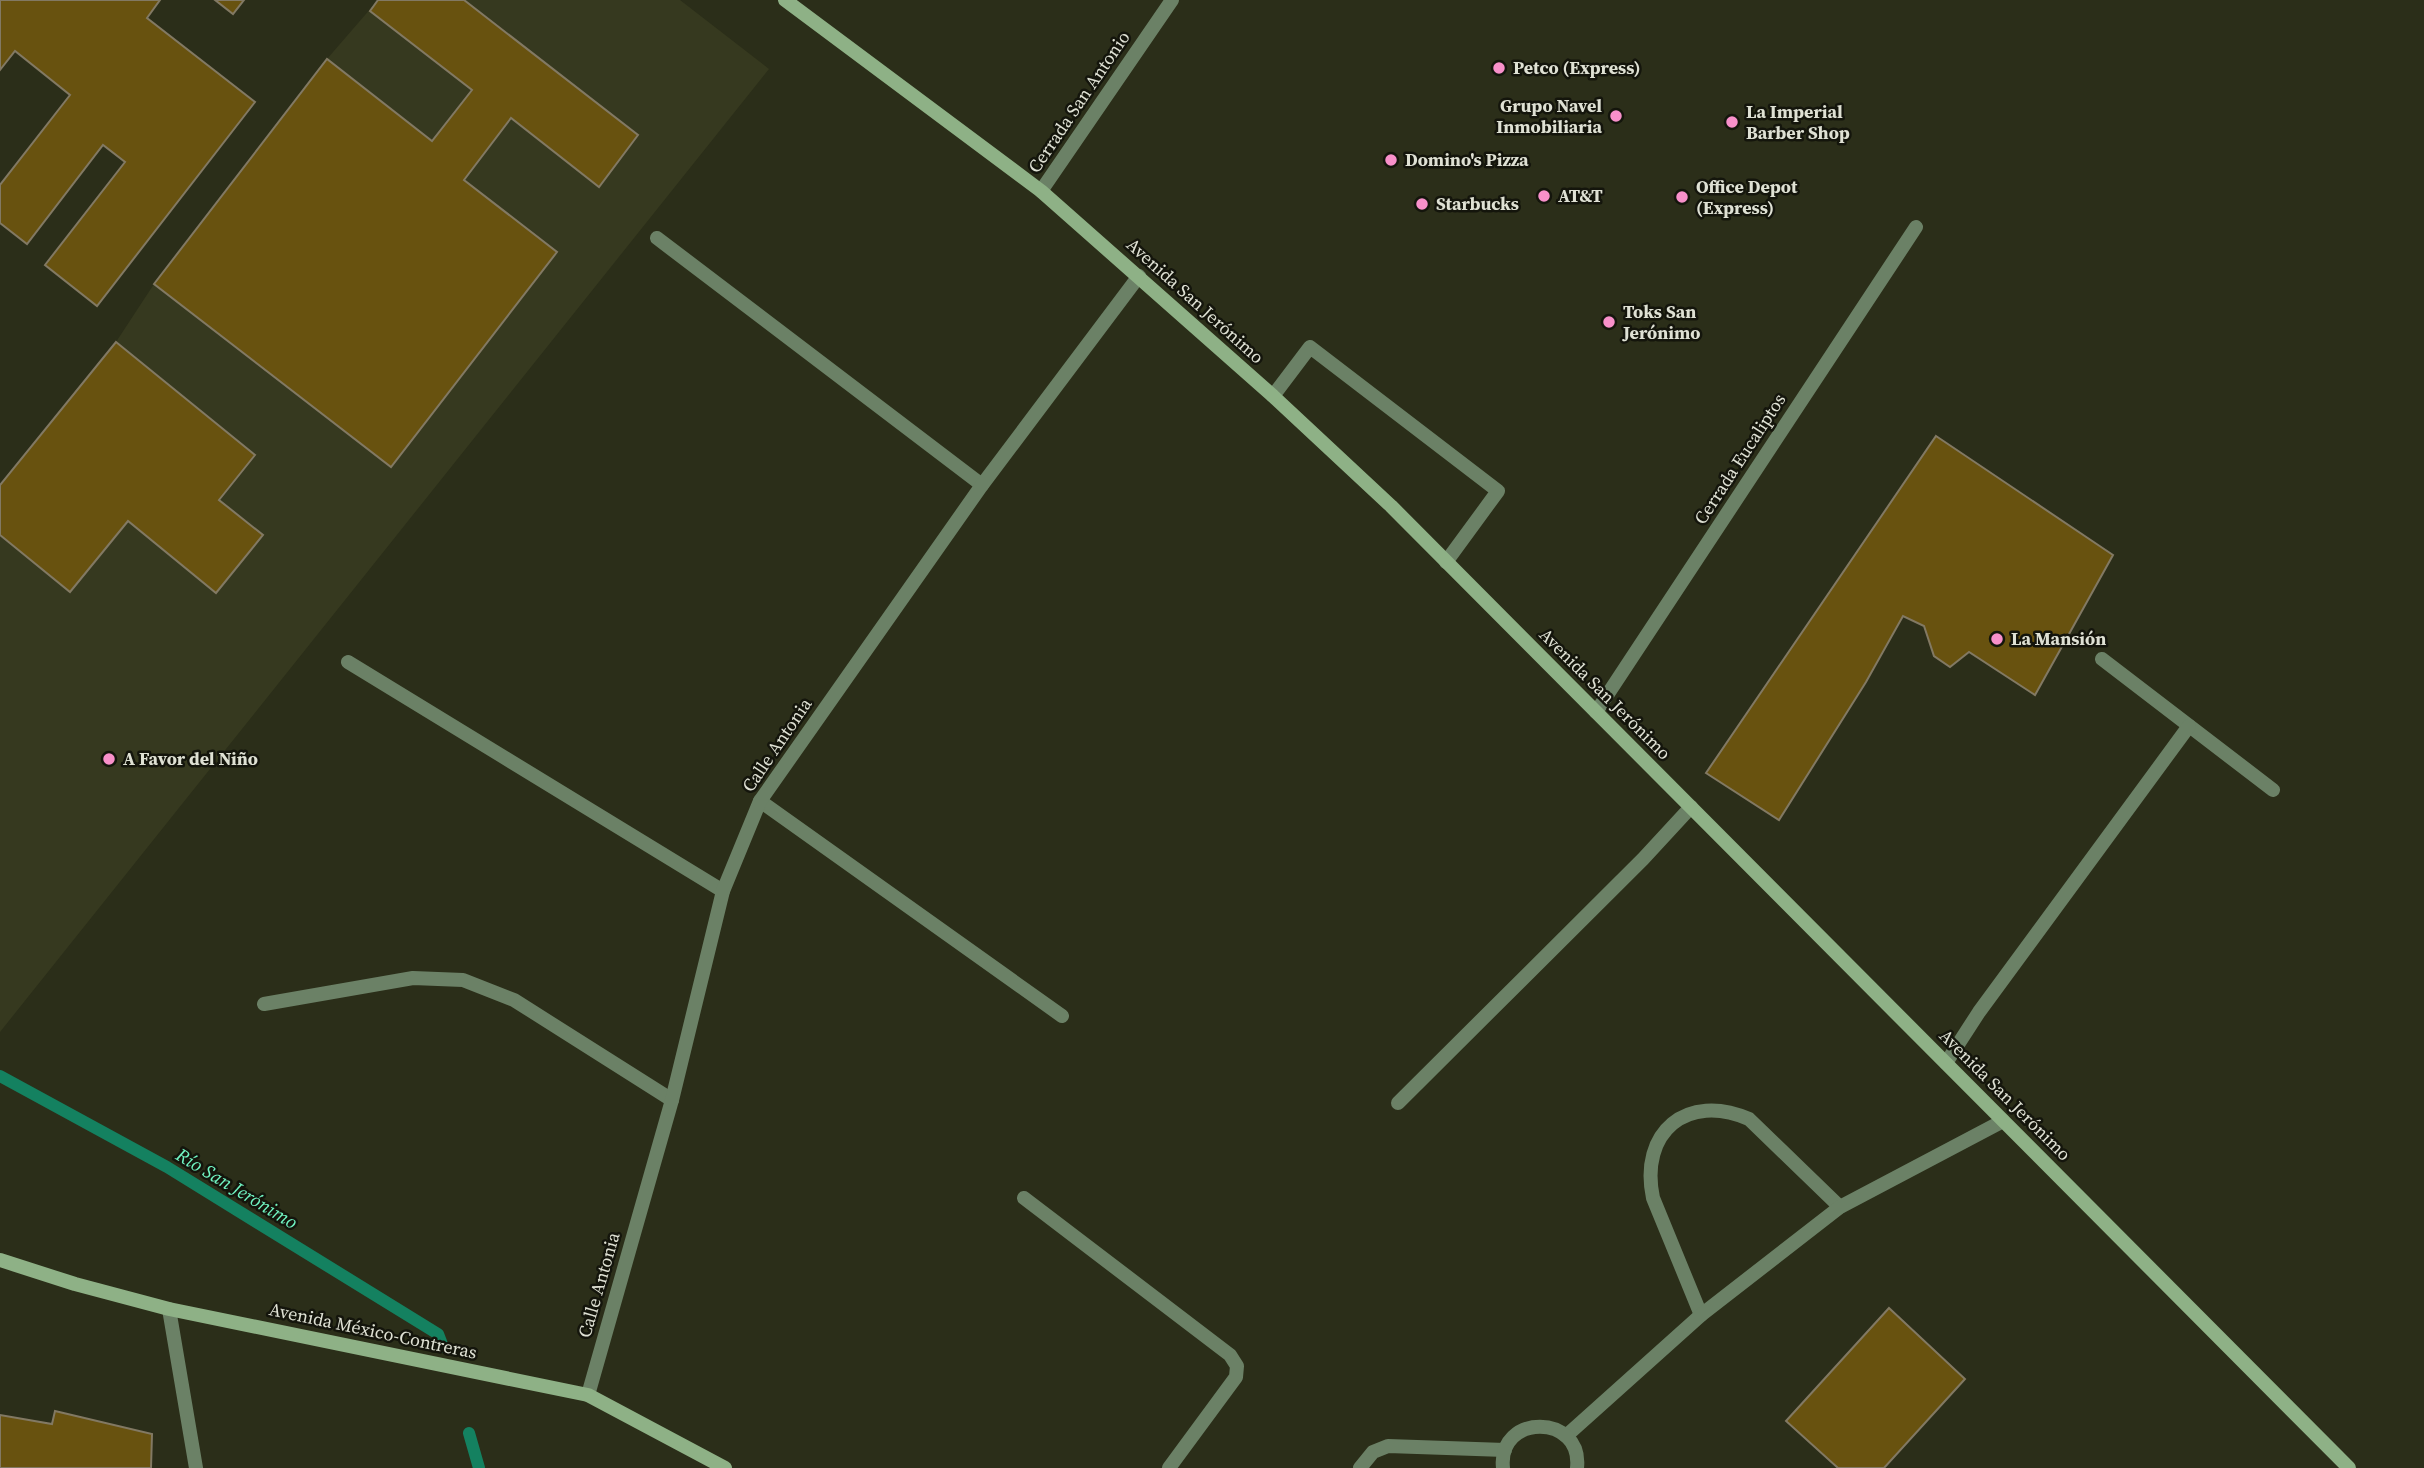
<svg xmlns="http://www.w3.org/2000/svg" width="2424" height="1468" viewBox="0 0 2424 1468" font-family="'Source Serif 4',serif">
  <rect width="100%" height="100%" fill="#2b2e19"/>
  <polygon fill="#36391f" points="378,0 680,0 769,69 0,1032 0,485 116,342 154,284 327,59"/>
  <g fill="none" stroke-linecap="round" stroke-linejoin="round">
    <g stroke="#148160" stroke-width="12">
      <polyline points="0,1076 167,1167 438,1334 443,1347"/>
      <polyline points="469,1433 479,1468"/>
    </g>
  </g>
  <g fill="#68520f" stroke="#827963" stroke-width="2">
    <polygon points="0,0 160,0 147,18 255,102 97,306 45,265 125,162 103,145 27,244 0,223 0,185 70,95 15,51 0,70"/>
    <polygon points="215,0 244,0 233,14"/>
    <polygon points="378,0 464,0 638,135 599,187 511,118 464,180 557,252 391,467 154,284 327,59 432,141 472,90 370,11"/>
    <polygon points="116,342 255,455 219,500 263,535 216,593 128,521 70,592 0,535 0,485"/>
    <polygon points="1936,436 2113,555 2035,695 1969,652 1950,667 1934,656 1924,626 1903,616 1866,682 1779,820 1706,773"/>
    <polygon points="1889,1308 1965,1379 1884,1468 1838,1468 1786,1421"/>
    <polygon points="55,1411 152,1434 151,1468 0,1468 0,1415 52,1424"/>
  </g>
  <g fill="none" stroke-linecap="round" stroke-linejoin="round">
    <polyline stroke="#6b8166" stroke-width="14" points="1273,396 1310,347 1498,491 1446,562"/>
    <g stroke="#6b8166" stroke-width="14">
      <polyline points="1041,191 1172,0"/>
      <polyline points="657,238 982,485"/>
      <polyline points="2102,659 2273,790"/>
      <polyline points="348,662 723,891"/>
      <polyline points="1596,712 1916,227"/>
      <polyline points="760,801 1062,1016"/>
      <polyline points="264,1004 413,978 463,980 514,1000 672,1100"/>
      <polyline points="1946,1063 1979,1012 2189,726"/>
      <polyline points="1398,1103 1643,859 1691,807"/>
      <polyline points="1024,1198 1230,1355 1237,1366 1236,1377 1169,1468"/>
      <polyline points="169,1309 196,1468"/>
      <path d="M1701,1315L1653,1198C1639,1132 1687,1092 1749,1119L1840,1207"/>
      <polyline points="588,1395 672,1100 723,891 760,801 982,485 1139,276"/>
      <polyline points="1566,1436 1701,1315 1840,1207 2003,1121"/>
      <polyline points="1360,1468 1373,1452 1388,1446 1505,1450"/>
      <path d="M1503,1468C1497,1413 1583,1413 1577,1468"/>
    </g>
    <g stroke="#8eb186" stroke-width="14">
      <polyline points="785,0 1041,191 1273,396 1391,506 2349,1468"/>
      <polyline points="0,1260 75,1284 169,1309 588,1395 725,1468"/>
    </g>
  </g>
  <g fill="#f890ca" stroke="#14150c" stroke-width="2.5">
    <circle cx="1499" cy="68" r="7"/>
    <circle cx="1616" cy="116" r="7"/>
    <circle cx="1732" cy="122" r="7"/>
    <circle cx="1391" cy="160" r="7"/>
    <circle cx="1544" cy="196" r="7"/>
    <circle cx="1682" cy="197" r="7"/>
    <circle cx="1422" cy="204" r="7"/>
    <circle cx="1609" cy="322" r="7"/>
    <circle cx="1997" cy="639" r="7"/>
    <circle cx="109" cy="759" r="7"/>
  </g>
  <g text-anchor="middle" stroke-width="5" stroke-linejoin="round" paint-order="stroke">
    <g font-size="18" font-weight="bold" fill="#dfe1d4" stroke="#14150c" text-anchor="start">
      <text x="1513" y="74">Petco (Express)</text>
      <text x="1602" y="112" text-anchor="end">Grupo Navel<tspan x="1602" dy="21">Inmobiliaria</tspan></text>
      <text x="1746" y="118">La Imperial<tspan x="1746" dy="21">Barber Shop</tspan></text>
      <text x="1405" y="166">Domino's Pizza</text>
      <text x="1696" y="193">Office Depot<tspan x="1696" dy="21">(Express)</tspan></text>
      <text x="1558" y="202">AT&amp;T</text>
      <text x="1436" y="210">Starbucks</text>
      <text x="1623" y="318">Toks San<tspan x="1623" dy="21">Jerónimo</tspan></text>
      <text x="2011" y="645">La Mansión</text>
      <text x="123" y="765">A Favor del Niño</text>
    </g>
    <g font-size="18" fill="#dfe1d4" stroke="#14150c">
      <text transform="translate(1079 102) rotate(-56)" y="6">Cerrada San Antonio</text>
      <text transform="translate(1195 301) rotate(42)" y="6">Avenida San Jerónimo</text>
      <text transform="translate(1740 459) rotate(-57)" y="6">Cerrada Eucaliptos</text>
      <text transform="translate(1605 694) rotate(45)" y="6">Avenida San Jerónimo</text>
      <text transform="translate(777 745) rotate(-56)" y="6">Calle Antonia</text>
      <text transform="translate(2005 1095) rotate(45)" y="6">Avenida San Jerónimo</text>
      <text transform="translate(599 1285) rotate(-74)" y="6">Calle Antonia</text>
      <text transform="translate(373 1331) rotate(12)" y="6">Avenida México-Contreras</text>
    </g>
    <g font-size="19" font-style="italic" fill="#71f4c2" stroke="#14150c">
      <text transform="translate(237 1188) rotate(31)" y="7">Río San Jerónimo</text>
    </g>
  </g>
</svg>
